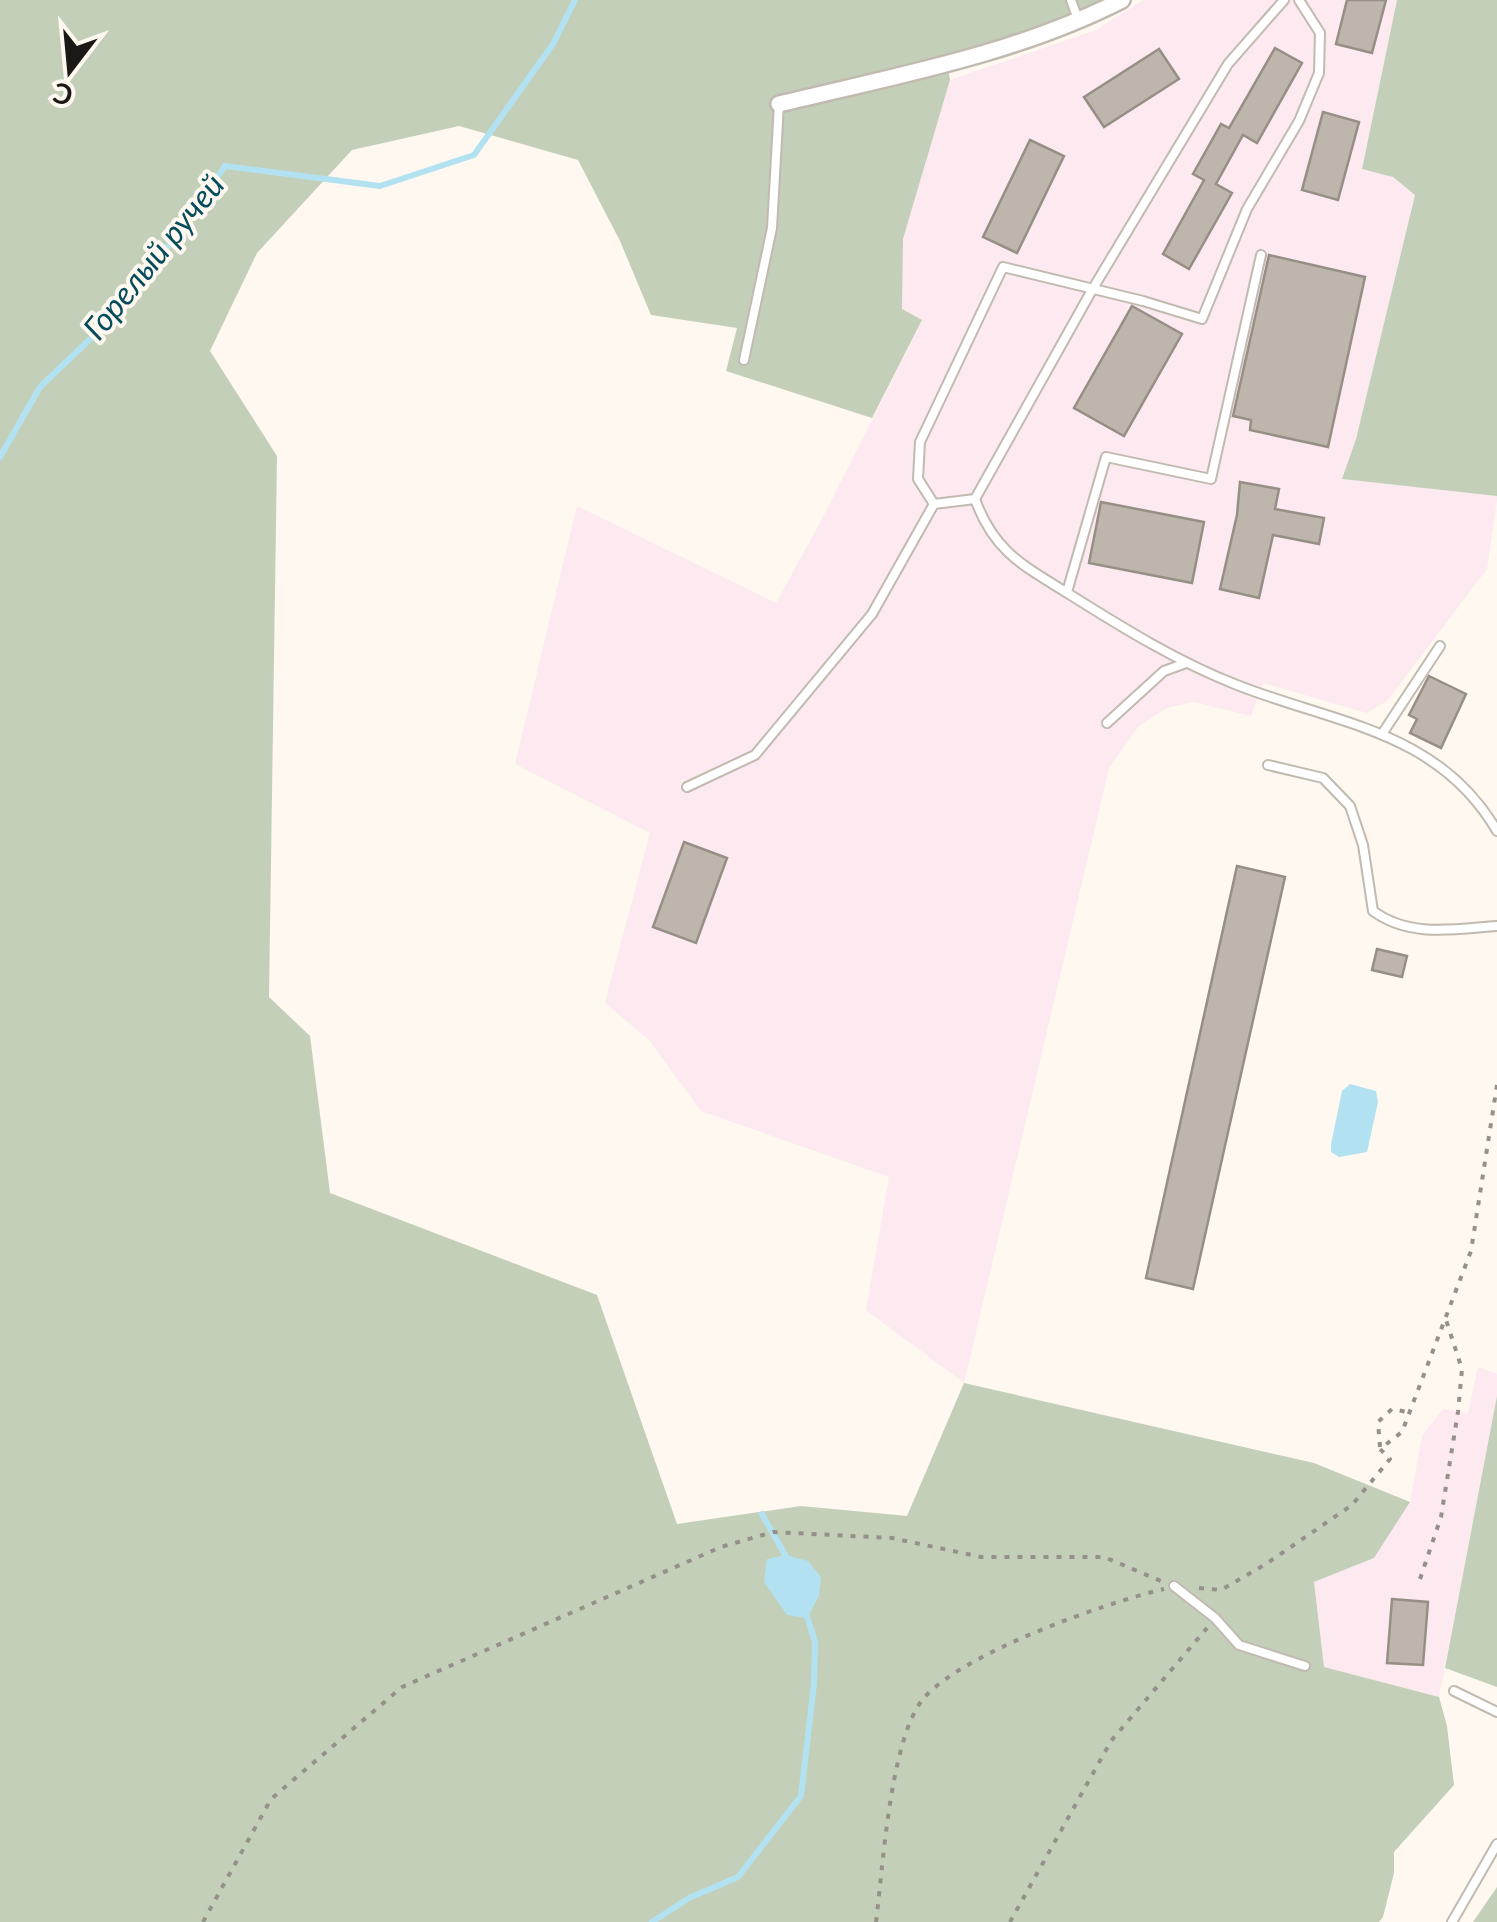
<svg xmlns="http://www.w3.org/2000/svg" width="1497" height="1922" viewBox="0 0 1497 1922" font-family="Lato,sans-serif">
  <rect width="100%" height="100%" fill="#fef8f0"/>
  <g fill="#fde9f0">
    <polygon points="1143,0 1397,0 1362,169 1393,177 1415,195 1356,439 1342,479 1497,496 1497,500 1487,569 1387,701 1367,713 1263,683 1251,716 1194,702 1167,708 1139,726 1109,768 964,1383 866,1310 889,1177 701,1111 649,1040 605,1003 650,833 515,764 577,506 776,603 823,517 922,321 902,309 903,239 950,80 1096,30"/>
    <polygon points="1478,1367 1497,1374 1497,1396 1439,1697 1324,1667 1314,1582 1374,1558 1410,1502 1422,1436 1443,1409 1468,1413"/>
  </g>
  <g fill="#c3cfb9">
    <polygon points="0,0 1106,0 1072,17 946,55 950,80 903,239 902,309 922,320 872,418 726,371 737,328 651,315 620,241 578,160 459,126 352,150 257,253 210,351 277,456 269,997 310,1036 330,1193 597,1295 677,1524 801,1506 907,1516 964,1383 1314,1463 1410,1502 1374,1558 1314,1582 1324,1667 1439,1697 1447,1726 1454,1785 1394,1852 1394,1873 1383,1917 1379,1922 0,1922"/>
    <polygon points="1397,0 1497,0 1497,496 1342,479 1356,439 1415,195 1393,177 1362,169"/>
    <polygon points="1497,1396 1497,1687 1445,1668"/>
    <polygon points="1497,1887 1497,1922 1473,1922"/>
  </g>
  <g fill="#b2e2f1">
    <polygon points="1350,1084 1376,1091 1378,1102 1367,1152 1339,1157 1331,1152 1331,1144 1342,1091"/>
    <polygon points="786,1555 808,1561 821,1577 819,1596 807,1618 787,1615 764,1582 767,1559"/>
  </g>
  <g fill="none" stroke-linecap="round" stroke-linejoin="round">
    <g stroke="#b2e2f1" stroke-width="6">
      <polyline points="0,457 40,387 109,321 177,235 225,166 380,186 474,155 553,44 575,0"/>
      <polyline points="762,1514 788,1560"/>
      <polyline points="652,1922 689,1898 738,1877 801,1796 814,1684 815,1642 805,1610"/>
    </g>
  </g>
  <g fill="#beb6ad" stroke="#968f86" stroke-width="2.5">
    <polygon points="1347,0 1386,0 1372,53 1336,44"/>
    <polygon points="1275,48 1302,63 1257,143 1243,135 1216,184 1232,193 1189,269 1163,254 1204,180 1193,174 1221,124 1229,128"/>
    <polygon points="1159,49 1179,79 1104,127 1084,97"/>
    <polygon points="1323,112 1359,122 1338,200 1302,190"/>
    <polygon points="1030,140 1064,156 1017,253 983,237"/>
    <polygon points="1269,255 1365,277 1328,447 1250,430 1251,420 1233,416"/>
    <polygon points="1132,306 1182,334 1124,436 1074,408"/>
    <polygon points="1240,482 1279,489 1275,509 1324,518 1319,544 1273,535 1259,598 1220,589 1237,515"/>
    <polygon points="1101,502 1204,522 1192,583 1089,563"/>
    <polygon points="1429,676 1466,694 1441,748 1410,733 1417,719 1409,715"/>
    <polygon points="684,842 727,858 696,943 653,927"/>
    <polygon points="1237,866 1285,877 1193,1289 1146,1278"/>
    <polygon points="1377,949 1407,956 1402,977 1372,970"/>
    <polygon points="1392,1599 1428,1602 1423,1665 1387,1663"/>
  </g>
  <g fill="none" stroke-linecap="round" stroke-linejoin="round">
    <g stroke="#c1bab1" stroke-width="12">
      <g id="service">
        <polyline points="1071,0 1079,22"/>
        <path d="M1284,0L1228,64L1092,290L975,499C994,552 1024,566 1069,594C1123,628 1178,662 1237,685C1336,724 1438,730 1497,831"/>
        <polyline points="744,360 772,228 779,104"/>
        <polyline points="934,504 918,479 920,442 1003,267 1143,301 1202,319 1247,209 1299,121 1319,73 1320,33 1299,0"/>
        <polyline points="1067,592 1106,457 1211,479 1261,255"/>
        <polyline points="1107,723 1164,671 1186,663"/>
        <polyline points="1382,734 1440,646"/>
        <path d="M1268,765L1323,778L1350,806L1363,845L1373,911C1410,938 1454,929 1497,926"/>
        <polyline points="687,787 755,755 872,614 934,504 975,499"/>
        <polyline points="1174,1586 1215,1618 1239,1645 1305,1666"/>
        <polyline points="1454,1691 1497,1712"/>
        <polyline points="1452,1922 1497,1844"/>
      </g>
    </g>
    <g stroke="#c1bab1" stroke-width="20">
      <path id="minor" d="M779,104C895,76 1016,54 1122,0"/>
    </g>
    <g stroke="#94908a" stroke-width="4" stroke-dasharray="5 8" stroke-linecap="butt">
      <polyline points="1380,1447 1378,1422 1392,1409 1407,1412"/>
      <polyline points="1420,1579 1441,1517 1458,1412 1462,1369 1445,1317"/>
      <polyline points="1199,1588 1221,1590 1266,1564 1352,1505 1390,1459 1380,1449 1402,1432 1471,1251 1497,1085"/>
      <polyline points="203,1922 271,1799 402,1687 721,1547 773,1532 892,1538 981,1557 1104,1557 1161,1581"/>
      <path d="M876,1922C883,1867 890,1740 923,1699C962,1653 1105,1603 1164,1589"/>
      <polyline points="1010,1922 1111,1741 1207,1628"/>
    </g>
    <use href="#service" stroke="#fff" stroke-width="8"/>
    <use href="#minor" stroke="#fff" stroke-width="15"/>
  </g>
  <g text-anchor="middle" stroke-width="8" stroke-linejoin="round" paint-order="stroke">
    <g font-size="32" font-style="italic" fill="#064c5c" stroke="#fef8f0">
      <text transform="translate(154 257) rotate(-51)" y="11">Горелый ручей</text>
    </g>
  </g>
  <g transform="translate(70 70) rotate(196)" stroke="#fef8f0" stroke-width="8" paint-order="stroke">
  <path d="M0-8L18 38L0 25L-18 38Z" fill="#1b1815"/>
  <text y="-15" font-size="28" font-weight="bold" text-anchor="middle" fill="#1b1815">С</text>
  </g>
</svg>
